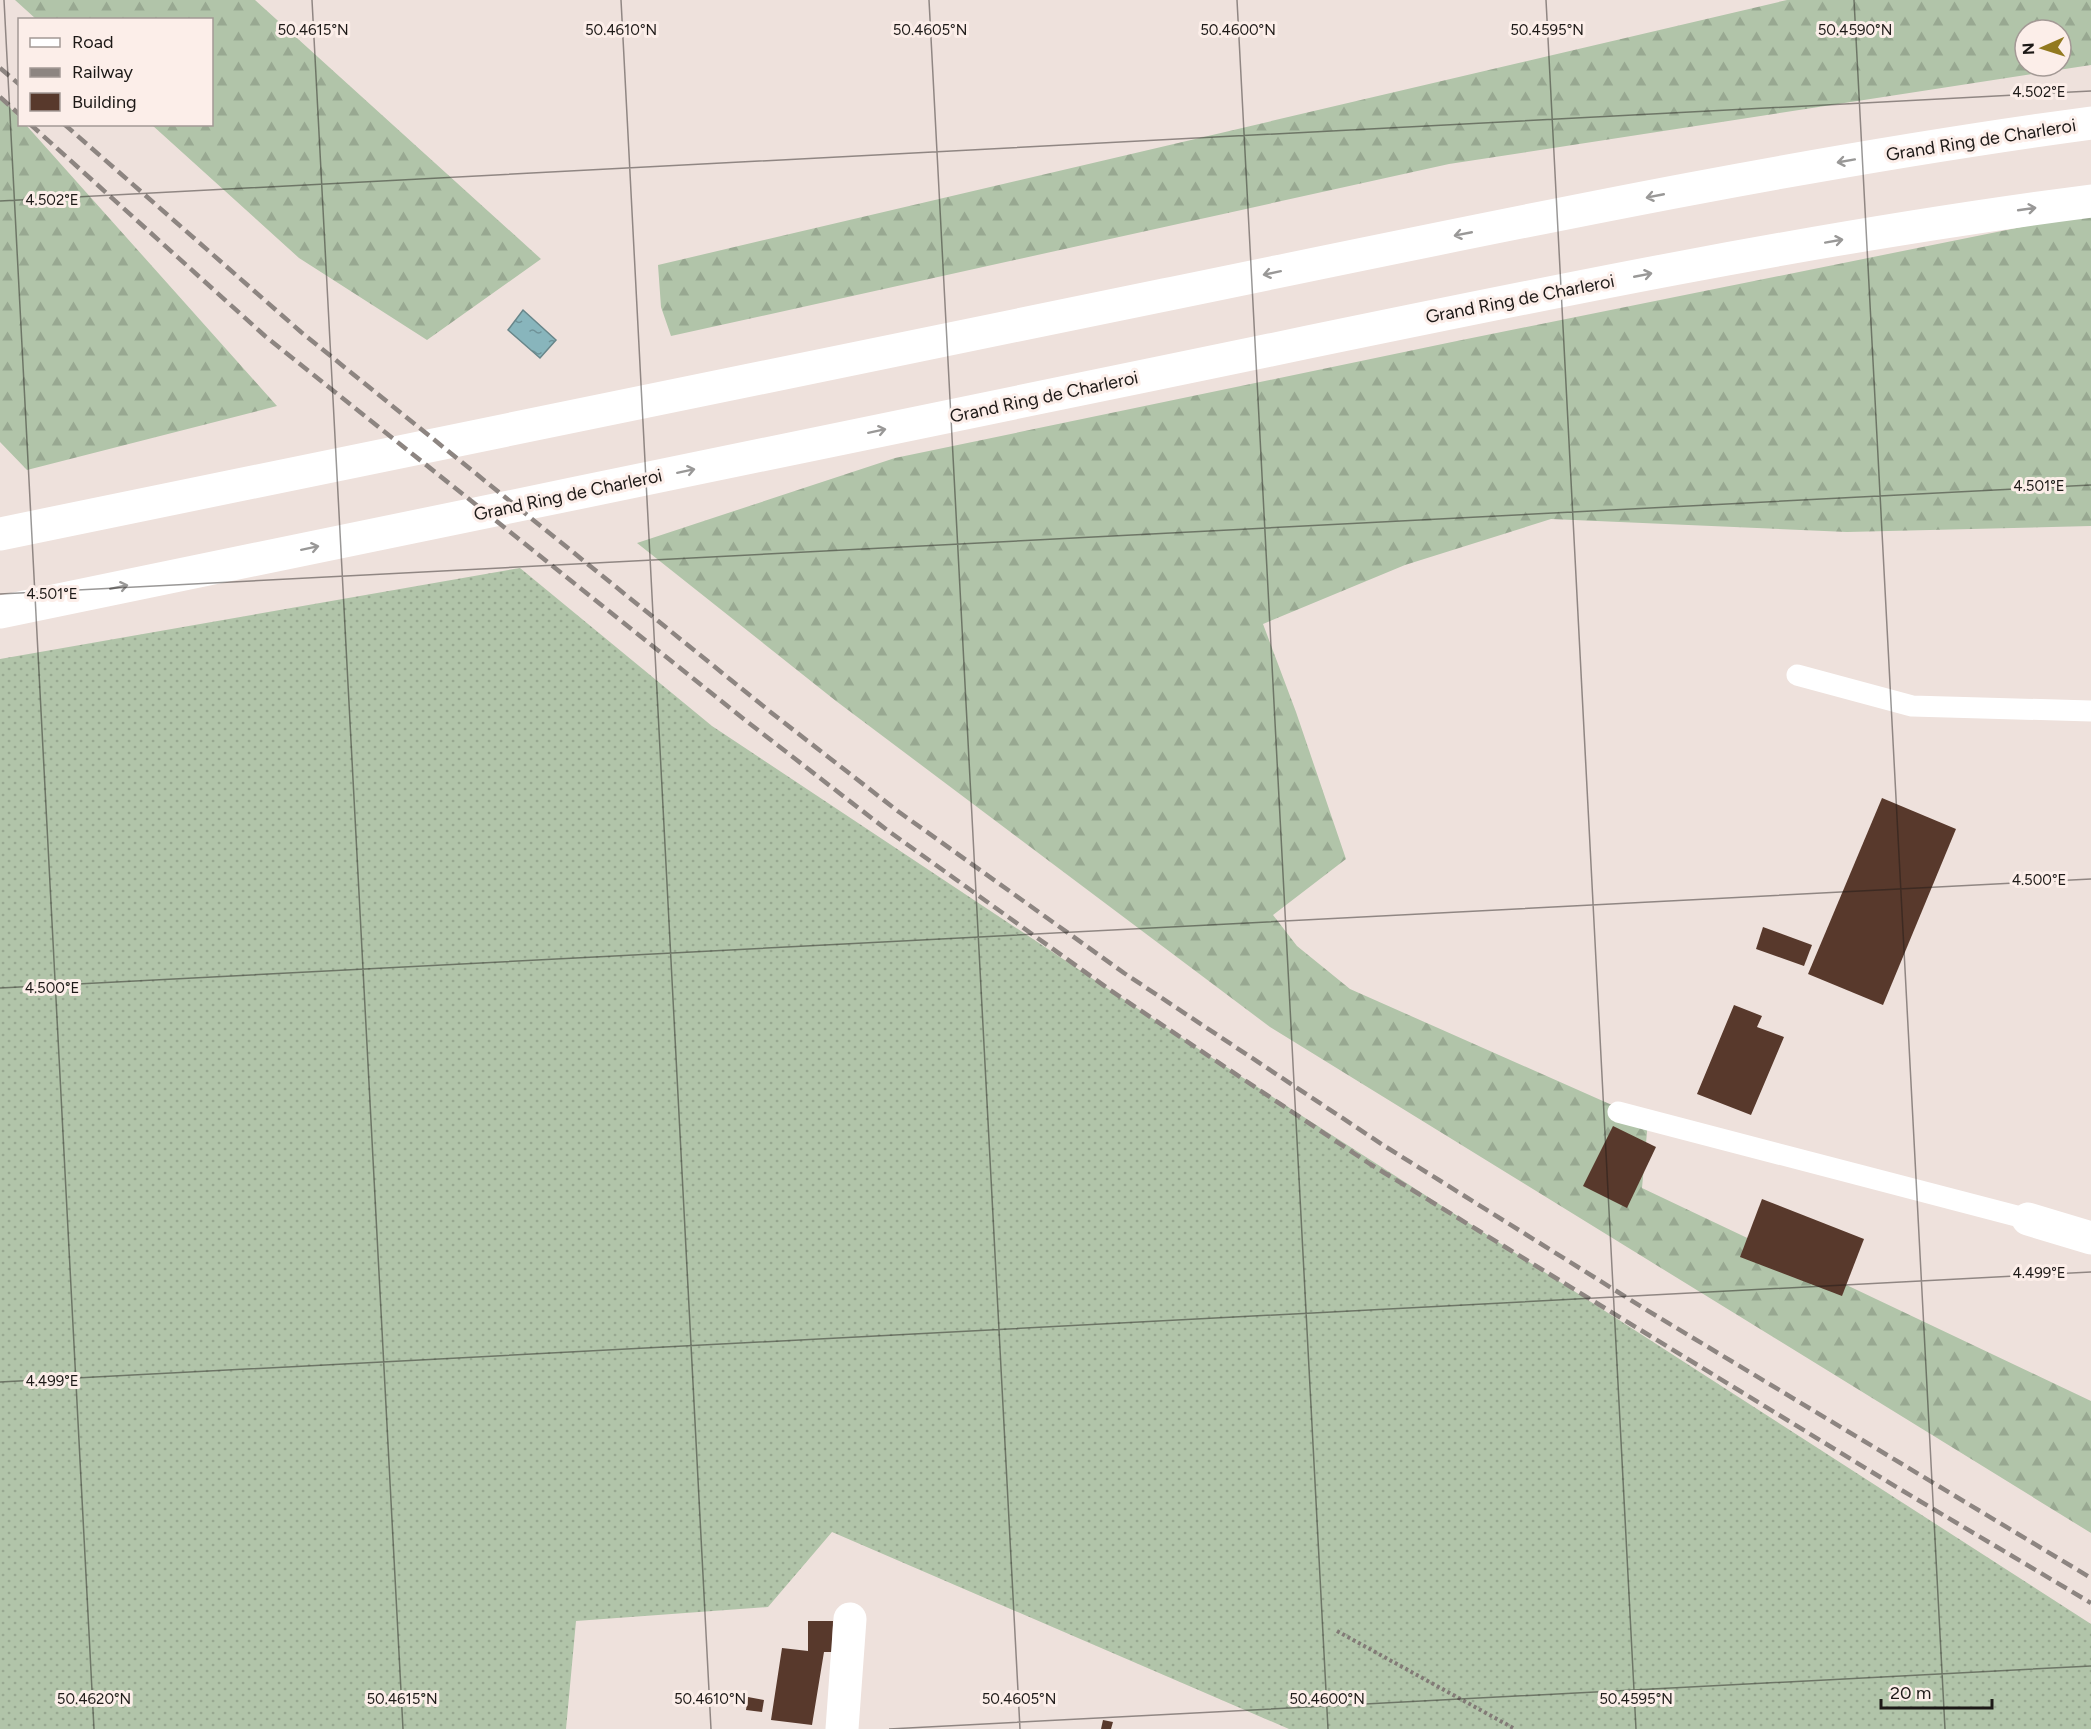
<svg xmlns="http://www.w3.org/2000/svg" width="2091" height="1729" viewBox="0 0 2091 1729" font-family="Figtree,sans-serif">
  <defs>
    <pattern id="grass-dots" width="8" height="8" patternUnits="userSpaceOnUse" patternTransform="scale(1.5)"><rect width="8" height="8" fill="#b1c4a9"/><path d="M2 2h.1M6 6h.1" fill="none" stroke="#98a891" stroke-width="1.8" stroke-linecap="round"/></pattern>
    <pattern id="forest-firs" width="22" height="20" patternUnits="userSpaceOnUse" patternTransform="scale(1.5)"><rect width="22" height="20" fill="#b1c4a9"/><path d="M5 1l3.5 6h-7zM16 11l3.5 6h-7z" fill="#98a891"/></pattern>
    <pattern id="water-ripples" width="26" height="14" patternUnits="userSpaceOnUse" patternTransform="scale(1.5)"><rect width="26" height="14" fill="#88b5bc"/><path d="M2 4q2-2 4 0t4 0M15 11q2-2 4 0t4 0" fill="none" stroke="#6f9298"/></pattern>
  </defs>
  <rect width="100%" height="100%" fill="#eee1dc"/>
  <polygon fill="url(#grass-dots)" points="520,568 712,726 1206,1054 2091,1624 2091,1729 1289,1729 832,1532 768,1607 576,1621 566,1729 0,1729 0,659"/>
  <g fill="url(#forest-firs)" fill-rule="evenodd">
    <polygon points="15,0 255,0 541,259 427,340 299,258 152,125 212,124 212,20 36,19"/>
    <path d="M1787,0H2091V65L1449,164L671,336L661,307L658,265ZM2025,30H2061V66H2025Z"/>
    <polygon points="0,96 19,118 20,124 26,125 277,406 27,470 0,442"/>
    <polygon points="2091,213 2091,526 1847,532 1551,519 1405,565 1263,624 1296,712 1346,859 1273,915 1297,946 1350,989 1648,1121 1642,1188 2091,1401 2091,1533 1270,1027 836,701 637,543 895,458 1452,342"/>
  </g>
  <polygon fill="url(#water-ripples)" stroke="#68868a" stroke-width="1.5" points="523,310 556,340 540,358 508,330"/>
  <g fill="#58392c">
    <polygon points="1882,798 1956,829 1883,1005 1808,974"/>
    <polygon points="1763,927 1812,945 1804,966 1756,949"/>
    <polygon points="1734,1005 1762,1016 1757,1027 1784,1037 1751,1115 1697,1094"/>
    <polygon points="1613,1126 1656,1147 1627,1208 1583,1186"/>
    <polygon points="1762,1199 1864,1239 1842,1296 1740,1257"/>
    <polygon points="808,1621 833,1621 832,1652 824,1652 812,1725 771,1720 782,1648 808,1651"/>
    <polygon points="748,1697 764,1700 762,1712 746,1710"/>
    <polygon points="1103,1720 1113,1722 1111,1729 1101,1729"/>
  </g>
  <g fill="none" stroke-linecap="round" stroke-linejoin="round">
    <polyline stroke="#827a76" stroke-width="4" stroke-dasharray="3 3" stroke-linecap="butt" points="1337,1631 1515,1729"/>
    <g stroke="#fff" stroke-width="21">
      <polyline points="1797,675 1912,706 2091,711"/>
      <polyline points="1618,1112 2028,1219"/>
    </g>
    <g stroke="#fff" stroke-width="33">
      <polyline points="2028,1219 2091,1238"/>
      <polyline points="842,1729 850,1619"/>
    </g>
    <g stroke="#fff" stroke-width="33">
      <path d="M0,534C388,453 776,374 1164,295C1472,232 1780,165 2091,123"/>
      <path d="M0,612C385,533 769,453 1154,374C1465,310 1776,242 2091,201"/>
    </g>
    <g stroke="#8d8581" stroke-width="4.5" stroke-dasharray="12 6" stroke-linecap="butt">
      <polyline points="0,68 20,85"/>
      <polyline points="0,97 20,115"/>
      <polyline points="30,124 265,336 745,720 887,830 1110,990 1370,1164 1898,1488 2091,1603"/>
      <polyline points="64,124 301,332 773,714 899,812 1124,973 1383,1145 1645,1309 2091,1578"/>
    </g>
  </g>
  <defs><path id="oneway-shaft" d="M-6 0H5M1.5-3L5.5 0L1.5 3" fill="none" stroke-width="1.6" stroke-linecap="round" stroke-linejoin="round" transform="scale(1.5)"/></defs>
  <g stroke="#999897">
    <use href="#oneway-shaft" transform="translate(1846 161) rotate(170)"/>
    <use href="#oneway-shaft" transform="translate(1655 196) rotate(169)"/>
    <use href="#oneway-shaft" transform="translate(2027 209) rotate(-8)"/>
    <use href="#oneway-shaft" transform="translate(1463 234) rotate(169)"/>
    <use href="#oneway-shaft" transform="translate(1834 241) rotate(-10)"/>
    <use href="#oneway-shaft" transform="translate(1272 273) rotate(168)"/>
    <use href="#oneway-shaft" transform="translate(1643 275) rotate(-11)"/>
    <use href="#oneway-shaft" transform="translate(877 431) rotate(-12)"/>
    <use href="#oneway-shaft" transform="translate(686 471) rotate(-12)"/>
    <use href="#oneway-shaft" transform="translate(310 548) rotate(-12)"/>
    <use href="#oneway-shaft" transform="translate(119 587) rotate(-12)"/>
  </g>
  <path fill="none" stroke="#1d1917" stroke-width="1.5" stroke-opacity="0.45" d="M4,0L94,1729M312,0L403,1729M621,0L711,1729M929,0L1020,1729M1237,0L1328,1729M1546,0L1636,1729M1854,0L1945,1729M0,201L2091,91M0,594L2091,485M0,988L2091,879M0,1382L2091,1272M889,1729L2091,1666"/>
  <g text-anchor="middle" stroke-width="6" stroke-linejoin="round" paint-order="stroke">
    <g font-size="18" fill="#1d1917" stroke="#fceee9">
      <text transform="translate(1981 140) rotate(-9)" y="6">Grand Ring de Charleroi</text>
      <text transform="translate(1520 299) rotate(-11)" y="6">Grand Ring de Charleroi</text>
      <text transform="translate(1044 397) rotate(-12)" y="6">Grand Ring de Charleroi</text>
      <text transform="translate(568 495) rotate(-12)" y="6">Grand Ring de Charleroi</text>
    </g>
  </g>
  <g font-size="15" text-anchor="middle" fill="#1d1917" stroke="#fceee9" stroke-width="6" stroke-linejoin="round" paint-order="stroke">
    <text x="313" y="35">50.4615°N</text>
    <text x="621" y="35">50.4610°N</text>
    <text x="930" y="35">50.4605°N</text>
    <text x="1238" y="35">50.4600°N</text>
    <text x="1547" y="35">50.4595°N</text>
    <text x="1855" y="35">50.4590°N</text>
    <text x="2039" y="97">4.502°E</text>
    <text x="52" y="205">4.502°E</text>
    <text x="2039" y="491">4.501°E</text>
    <text x="52" y="599">4.501°E</text>
    <text x="2039" y="885">4.500°E</text>
    <text x="52" y="993">4.500°E</text>
    <text x="2039" y="1278">4.499°E</text>
    <text x="52" y="1386">4.499°E</text>
    <text x="94" y="1704">50.4620°N</text>
    <text x="402" y="1704">50.4615°N</text>
    <text x="710" y="1704">50.4610°N</text>
    <text x="1019" y="1704">50.4605°N</text>
    <text x="1327" y="1704">50.4600°N</text>
    <text x="1636" y="1704">50.4595°N</text>
  </g>
  <rect x="18" y="18" width="195" height="108" fill="#fceee9" stroke="#a39995" stroke-width="1.5"/>
  <rect x="30" y="38" width="30" height="9" fill="#ffffff" stroke="#a39995" stroke-width="1.5"/>
  <text x="72" y="48" font-size="18" fill="#1d1917">Road</text>
  <rect x="30" y="68" width="30" height="9" fill="#8d8581" stroke="#a39995" stroke-width="1.5"/>
  <text x="72" y="78" font-size="18" fill="#1d1917">Railway</text>
  <rect x="30" y="93" width="30" height="18" fill="#58392c" stroke="#a39995" stroke-width="1.5"/>
  <text x="72" y="108" font-size="18" fill="#1d1917">Building</text>
  <g transform="translate(2043 48) rotate(267)"><circle r="28" fill="#fceee9" stroke="#a39995" stroke-width="1.5"/>
  <path d="M0-4.5L10 22L0 15L-10 22Z" fill="#92791f"/>
  <text y="-9" font-size="16" font-weight="bold" text-anchor="middle" fill="#1d1917">N</text>
  </g>
  <path d="M1881 1699v9h111v-9" fill="none" stroke="#1d1917" stroke-width="3"/>
  <text x="1890" y="1699" font-size="18" fill="#1d1917" stroke="#fceee9" stroke-width="4.5" paint-order="stroke">20 m</text>
</svg>
